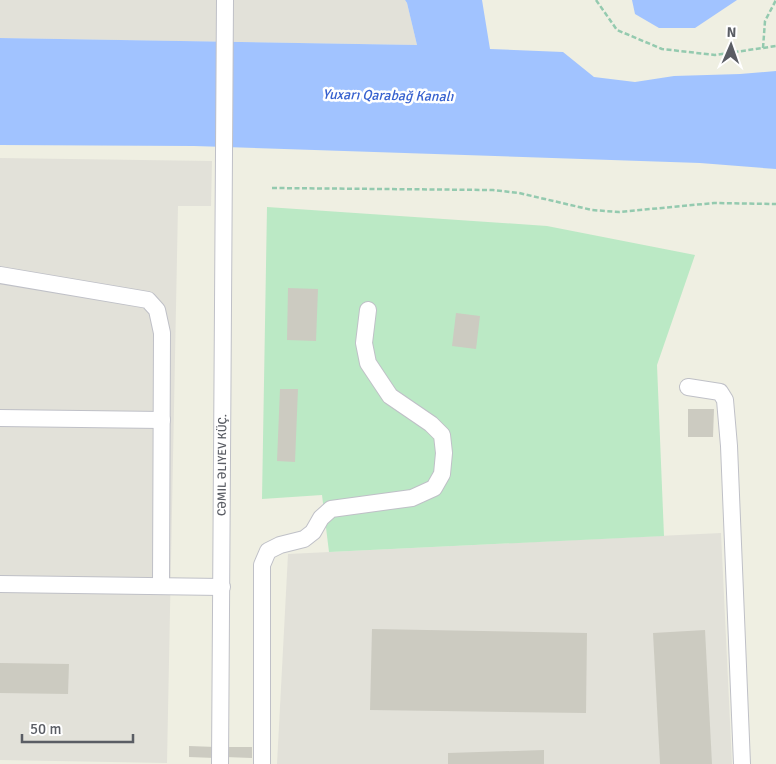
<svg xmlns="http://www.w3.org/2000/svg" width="776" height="764" viewBox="0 0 776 764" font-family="Signika,sans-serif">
  <rect width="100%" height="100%" fill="#efefe2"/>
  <g fill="#e2e1d9">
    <polygon points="0,0 405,0 407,3 417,45 0,38"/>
    <polygon points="0,158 212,161 211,206 178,206 167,763 0,760"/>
    <polygon points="721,533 732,764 277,764 288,554"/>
  </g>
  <polygon fill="#bbe9c5" points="267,207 547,226 695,255 657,365 664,536 329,552 322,495 262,499"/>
  <g fill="#a1c3ff">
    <polygon points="405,0 482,0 490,49 563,52 594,77 635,82 674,76 740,74 776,71 776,169 700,163 194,146 0,145 0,38 417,45 407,3"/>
    <polygon points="632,0 737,0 695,28 659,28 635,14"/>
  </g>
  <g fill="#cccbc1">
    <polygon points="288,288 318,289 316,341 287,340"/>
    <polygon points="456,313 480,316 476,349 452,346"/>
    <polygon points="280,389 298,389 295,462 277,461"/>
    <polygon points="688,409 714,409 713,437 688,437"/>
    <polygon points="372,629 587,633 586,713 370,710"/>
    <polygon points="705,630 712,764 660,764 653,633"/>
    <polygon points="0,663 69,664 68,694 0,693"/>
    <polygon points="189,746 216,747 215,758 189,757"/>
    <polygon points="226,747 252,747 252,758 225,757"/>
    <polygon points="544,750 544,764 448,764 448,753"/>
  </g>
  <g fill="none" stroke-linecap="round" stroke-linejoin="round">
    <g stroke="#bfc0c7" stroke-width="18">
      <g id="minor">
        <polyline points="0,275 148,300 157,310 162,333 161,586"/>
        <polyline points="688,387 720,392 725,400 729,446 742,764"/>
        <polyline points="0,418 162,420"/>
        <polyline points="0,584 222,587"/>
        <path id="s1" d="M220,764L225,0"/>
        <polyline points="262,764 262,565 268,551 280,545 304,539 313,532 321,518 331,509 412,498 434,488 442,474 444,453 442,435 431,424 390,396 368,363 364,343 368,310"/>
      </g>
    </g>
    <g stroke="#94caaf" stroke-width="2.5" stroke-dasharray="5 2.5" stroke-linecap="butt">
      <polyline points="596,0 617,30 662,49 715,55 776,46"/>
      <polyline points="763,48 765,21 776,0"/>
      <polyline points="272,188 493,190 519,193 592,210 619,212 714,203 776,204"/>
    </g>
    <use href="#minor" stroke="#fff" stroke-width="16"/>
  </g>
  <g text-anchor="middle" stroke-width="5" stroke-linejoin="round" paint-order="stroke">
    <g font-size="12" fill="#5a5d64" stroke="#fff">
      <text dy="4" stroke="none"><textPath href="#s1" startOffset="299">CƏMIL ƏLIYEV KÜÇ.</textPath></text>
    </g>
    <g font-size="14" font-style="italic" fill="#3862cf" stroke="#fff">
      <text transform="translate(388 95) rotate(1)" y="5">Yuxarı Qarabağ Kanalı</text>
    </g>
  </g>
  <g transform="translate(731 45) rotate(2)" stroke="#ffffff" stroke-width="4" paint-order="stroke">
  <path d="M0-4L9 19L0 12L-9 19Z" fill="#5a5d64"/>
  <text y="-8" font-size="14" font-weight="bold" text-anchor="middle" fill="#5a5d64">N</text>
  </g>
  <path d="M22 734v8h111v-8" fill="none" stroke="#5a5d64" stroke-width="2.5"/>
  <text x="30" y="734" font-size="15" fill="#5a5d64" stroke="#ffffff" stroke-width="4" paint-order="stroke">50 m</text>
</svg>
